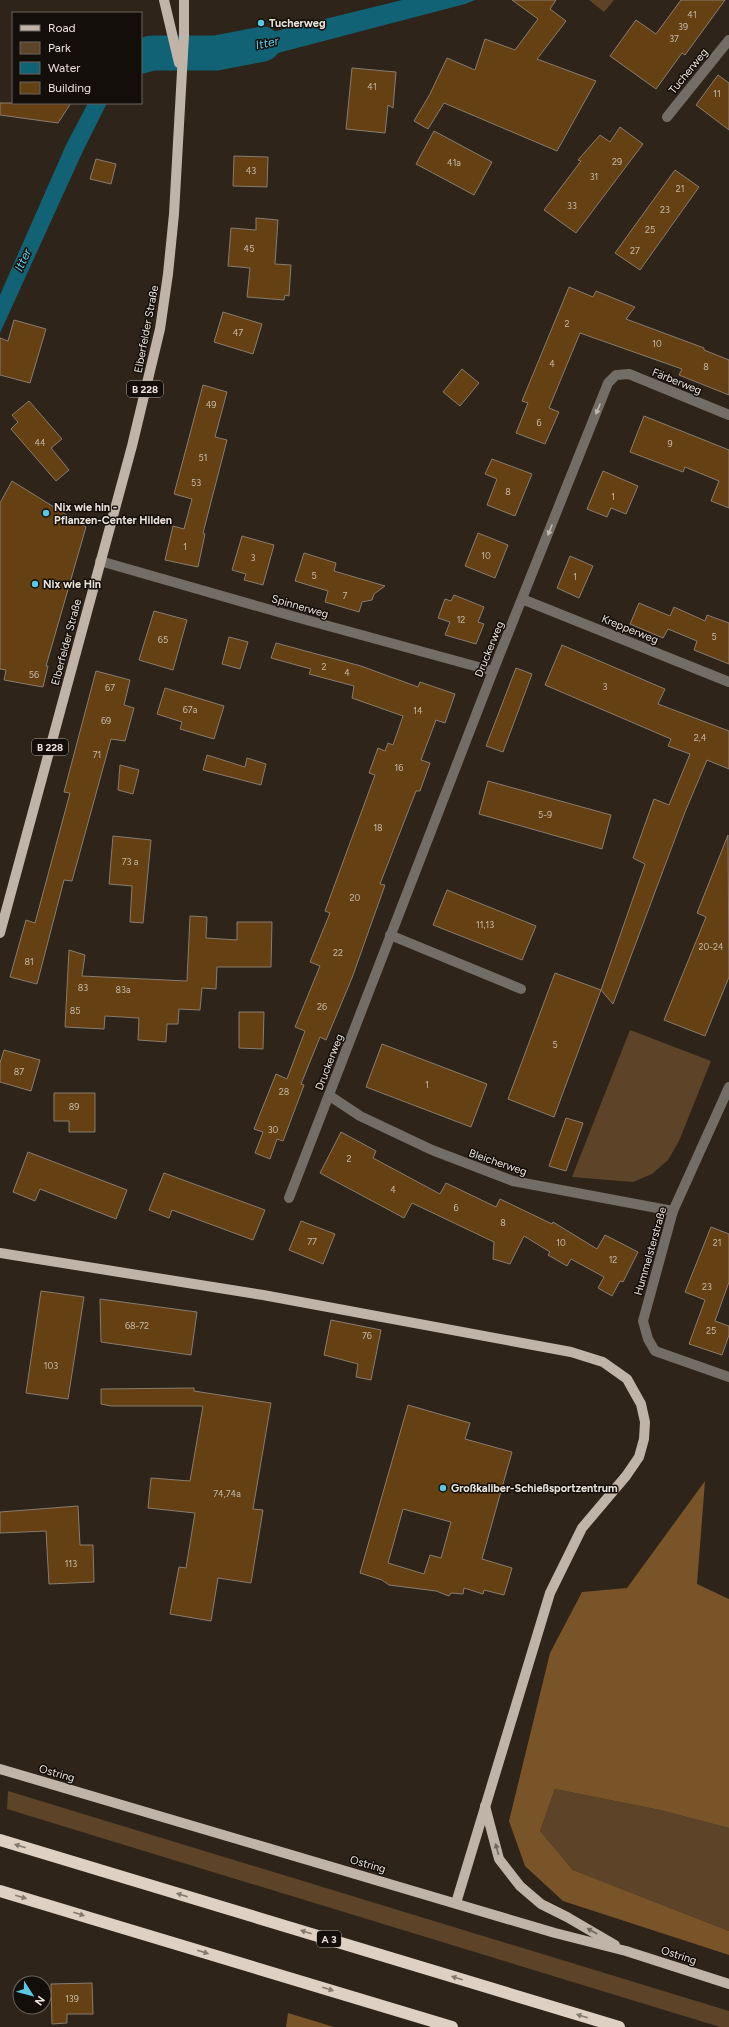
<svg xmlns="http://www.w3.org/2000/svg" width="729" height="2027" viewBox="0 0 729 2027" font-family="Figtree,sans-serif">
  <rect width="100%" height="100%" fill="#2e2419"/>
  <g fill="#5d4428">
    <polygon points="589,0 614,0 604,12"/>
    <polygon points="630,1030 711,1061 679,1141 668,1160 652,1174 633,1182 572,1177"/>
    <polygon points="555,1789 660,1810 729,1828 729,1931 573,1870 540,1831"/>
    <polygon points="8,1791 729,2011 729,2027 720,2027 7,1809"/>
  </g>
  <g fill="#795429">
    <polygon points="705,1481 697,1584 729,1599 729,1828 660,1810 555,1789 540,1831 573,1870 729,1931 729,1955 563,1901 525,1866 509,1821 550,1653 582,1592 627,1588"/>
    <polygon points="288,2013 334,2027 286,2027"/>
  </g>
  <g fill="#116274">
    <polygon points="402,0 475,0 465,4 217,69 216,46"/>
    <polygon points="152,46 154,62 141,66 141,47"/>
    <polygon points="88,103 107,103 83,151 0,333 0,295 66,145"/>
  </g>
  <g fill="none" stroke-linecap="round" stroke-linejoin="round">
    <polyline stroke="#116274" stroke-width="35" points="141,56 152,53 216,53 263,44"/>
  </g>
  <g fill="#644013" stroke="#897c6f" fill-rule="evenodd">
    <polygon points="512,0 556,0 550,9 566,21 537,59 596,81 557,151 444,103 428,129 414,121 430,94 447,58 475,70 485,39 515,50 538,19"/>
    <polygon points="681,0 725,0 685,55 682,53 656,89 610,56 636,20 656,34"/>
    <polygon points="352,68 396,72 393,108 388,105 385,133 346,129"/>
    <polygon points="718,75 729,83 729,130 696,105"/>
    <polygon points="0,103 71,103 58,123 0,115"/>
    <polygon points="620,127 643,144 576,233 544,210 581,161 578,160 600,135 610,142"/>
    <polygon points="434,131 492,162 474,195 416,164"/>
    <polygon points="234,156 268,157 267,187 233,186"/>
    <polygon points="96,159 116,164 111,184 90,179"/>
    <polygon points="675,170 699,187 640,270 615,253"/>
    <polygon points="256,218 278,220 275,264 291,265 289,296 285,295 284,300 247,297 250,268 228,266 231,228 256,230"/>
    <polygon points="569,287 593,297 596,291 635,307 626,319 704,348 704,350 729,360 729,395 679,375 682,369 580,333 549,408 559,412 545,444 516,433 528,403 522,401"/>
    <polygon points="223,312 262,324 253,354 214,342"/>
    <polygon points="14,320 46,329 30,383 0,375 0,338 8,341"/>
    <polygon points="462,369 479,383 460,406 443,392"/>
    <polygon points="203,385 227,392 215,437 227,440 203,533 205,534 198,567 165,560 173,526 184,529 192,499 174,494"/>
    <polygon points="29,401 62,439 51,448 69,470 56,481 11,429 18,422 12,415"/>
    <polygon points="644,416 729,450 729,508 711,501 719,481 685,467 683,472 630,452"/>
    <polygon points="492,459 532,474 515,516 487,505 497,479 485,474"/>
    <polygon points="603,471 638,486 626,514 611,508 607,517 587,509"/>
    <polygon points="12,481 86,527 46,666 48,666 43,687 4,680 6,670 0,669 0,503"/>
    <polygon points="478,533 508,545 495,578 465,566"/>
    <polygon points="242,536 274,545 263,585 244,580 246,574 232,570"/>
    <polygon points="304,553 336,563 334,571 385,586 374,594 372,600 362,602 359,612 325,602 328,591 295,581"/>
    <polygon points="570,556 593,566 579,598 557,588"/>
    <polygon points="454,595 484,607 478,622 484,624 476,644 445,635 450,622 438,618 445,599 451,601"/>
    <polygon points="639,603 670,616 674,607 705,621 707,615 729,623 729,664 694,650 697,641 668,629 663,638 630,624"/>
    <polygon points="154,611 187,620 173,670 139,660"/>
    <polygon points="229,637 248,642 240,669 222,664"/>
    <polygon points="276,643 361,666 418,687 420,682 455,694 445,723 436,720 421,760 430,763 420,791 416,791 380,884 385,885 352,978 326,1040 320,1037 301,1084 304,1085 283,1141 277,1139 270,1159 255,1153 263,1132 254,1129 276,1074 287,1079 305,1031 295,1027 320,966 310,962 330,913 325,911 375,775 369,773 378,748 385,751 388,743 393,745 403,716 352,698 354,686 309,674 311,669 271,658"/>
    <polygon points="562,645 665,689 658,704 729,731 729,769 707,760 685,812 613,1004 601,990 645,864 633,858 654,799 669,805 690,754 668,746 671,739 545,685"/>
    <polygon points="516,668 532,674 503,752 486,746"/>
    <polygon points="96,671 130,680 124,705 134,708 125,741 111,739 72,881 64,880 37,984 10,977 26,920 35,923 70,793 64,792"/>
    <polygon points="165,688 224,706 214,739 180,729 182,722 157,714"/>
    <polygon points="207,755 245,767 247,758 266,764 261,785 203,770"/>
    <polygon points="120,765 139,770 133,794 118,790"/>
    <polygon points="488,781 611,815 602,849 479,814"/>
    <polygon points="728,835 729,977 705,1036 664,1020 706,917 697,913"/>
    <polygon points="113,836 151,840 143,923 130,922 132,886 109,884"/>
    <polygon points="447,890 536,926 522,960 433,925"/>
    <polygon points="190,916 207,917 206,938 237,940 237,922 272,922 271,967 217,967 216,989 202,988 200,1010 179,1009 178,1024 167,1024 166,1042 138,1040 139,1018 105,1016 104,1029 65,1027 69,950 85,955 82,976 187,981"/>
    <polygon points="555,973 601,990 554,1117 508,1099"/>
    <polygon points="239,1012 264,1012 263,1049 239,1048"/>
    <polygon points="382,1044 487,1084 471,1127 366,1087"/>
    <polygon points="4,1050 40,1060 31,1091 0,1082 0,1063"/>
    <polygon points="54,1093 95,1093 95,1132 69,1132 69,1121 54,1121"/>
    <polygon points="566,1118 583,1123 566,1171 549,1166"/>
    <polygon points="341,1132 376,1151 373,1158 440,1194 446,1183 496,1207 500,1199 552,1224 553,1222 597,1249 605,1235 638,1252 623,1282 620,1281 612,1296 598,1288 604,1277 571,1259 567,1266 548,1255 550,1252 524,1236 510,1264 493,1259 494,1242 412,1203 404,1218 320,1173"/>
    <polygon points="28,1152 127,1190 116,1219 40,1189 35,1201 13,1192"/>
    <polygon points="164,1173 265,1210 253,1240 172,1210 169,1218 149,1210"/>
    <polygon points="301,1221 335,1234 323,1264 289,1250"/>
    <polygon points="711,1227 729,1234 729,1282 715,1321 729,1326 729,1335 722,1355 689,1344 705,1300 685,1292"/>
    <polygon points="41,1291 84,1297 68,1399 26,1393"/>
    <polygon points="100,1299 197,1312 191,1355 101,1342"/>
    <polygon points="331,1320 381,1330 371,1380 356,1377 358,1364 324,1355"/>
    <polygon points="194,1388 194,1391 271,1403 253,1509 263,1510 251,1583 218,1578 211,1621 170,1614 179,1567 186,1568 195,1513 148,1508 151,1478 190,1481 203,1406 111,1406 101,1404 101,1389"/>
    <path d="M408,1405L470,1423L465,1439L512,1452L482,1559L512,1568L504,1595L484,1590L483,1594L464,1588L463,1594L451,1593L449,1596L436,1591L389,1585L382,1580L360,1573ZM403,1509L451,1522L441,1558L430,1555L424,1574L388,1563Z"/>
    <polygon points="78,1506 80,1545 93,1545 94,1582 49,1584 46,1531 0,1533 0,1512"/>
    <polygon points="92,1983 93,2014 67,2014 67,2023 52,2024 51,1984"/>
  </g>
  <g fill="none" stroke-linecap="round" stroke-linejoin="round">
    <g stroke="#726d67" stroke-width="10">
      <polyline points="667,117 729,40"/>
      <polyline points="100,561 292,616 493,671"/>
      <polyline points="522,599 729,682"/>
      <polyline points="390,935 521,989"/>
      <polyline points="729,1087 673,1211 643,1321 648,1339 655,1351 729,1377"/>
      <polyline points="330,1096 360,1116 432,1150 513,1181 673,1211"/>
      <polyline points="289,1198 493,671 608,383 616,375 629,374 729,415"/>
    </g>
    <g stroke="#c0b4a8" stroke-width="10">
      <polyline points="164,0 179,63"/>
      <polyline points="0,933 132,446 160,329 168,274 174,214 184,36 184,0"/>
      <polyline points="0,1253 263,1295 571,1352 603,1362 627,1379 641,1404 645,1422 644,1439 639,1457 626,1476 582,1528 550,1593 456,1903"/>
      <polyline points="0,1769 555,1933 626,1951 729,1984"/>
      <polyline points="485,1806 499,1859 520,1886 541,1904 567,1917 615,1945"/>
    </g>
    <g stroke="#ded0c2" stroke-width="12">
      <polyline points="0,1840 619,2027"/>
      <polyline points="0,1891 452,2027"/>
    </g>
  </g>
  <defs><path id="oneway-solid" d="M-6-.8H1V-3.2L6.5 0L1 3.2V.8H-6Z"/></defs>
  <g fill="#c1bab4">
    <use href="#oneway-solid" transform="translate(598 409) rotate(112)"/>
    <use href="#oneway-solid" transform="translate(550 530) rotate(112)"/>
  </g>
  <g fill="#83796f">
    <use href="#oneway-solid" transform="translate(20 1846) rotate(-163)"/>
    <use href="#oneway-solid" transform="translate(182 1895) rotate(-163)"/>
    <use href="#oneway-solid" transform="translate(21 1897) rotate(16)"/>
    <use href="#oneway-solid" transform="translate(79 1914) rotate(17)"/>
    <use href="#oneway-solid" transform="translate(306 1932) rotate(-163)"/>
    <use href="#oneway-solid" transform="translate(203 1952) rotate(17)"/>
    <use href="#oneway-solid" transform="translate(457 1978) rotate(-163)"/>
    <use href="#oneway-solid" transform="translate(328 1989) rotate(17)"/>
    <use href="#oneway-solid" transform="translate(582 2016) rotate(-163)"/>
  </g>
  <g fill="#726960">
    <use href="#oneway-solid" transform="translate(497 1849) rotate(-105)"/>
    <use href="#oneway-solid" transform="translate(592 1931) rotate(-150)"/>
  </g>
  <g fill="#59c8e4" stroke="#130e09" stroke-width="1.5">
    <circle cx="261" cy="23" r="4"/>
    <circle cx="46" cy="513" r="4"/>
    <circle cx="35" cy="584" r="4"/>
    <circle cx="443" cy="1488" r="4"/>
  </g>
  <g text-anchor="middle" stroke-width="3" stroke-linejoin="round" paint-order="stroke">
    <g font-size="9" fill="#c9bbaa">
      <text x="692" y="18">41</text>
      <text x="683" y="30">39</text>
      <text x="674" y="42">37</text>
      <text x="372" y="90">41</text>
      <text x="717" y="97">11</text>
      <text x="617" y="165">29</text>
      <text x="454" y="166">41a</text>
      <text x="251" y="174">43</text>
      <text x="594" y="180">31</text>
      <text x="680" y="192">21</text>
      <text x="572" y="209">33</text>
      <text x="665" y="213">23</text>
      <text x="650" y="233">25</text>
      <text x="249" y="252">45</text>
      <text x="635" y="254">27</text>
      <text x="567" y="327">2</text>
      <text x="238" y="336">47</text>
      <text x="657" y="347">10</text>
      <text x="552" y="367">4</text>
      <text x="706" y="370">8</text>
      <text x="211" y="408">49</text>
      <text x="539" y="426">6</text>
      <text x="40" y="446">44</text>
      <text x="670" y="447">9</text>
      <text x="203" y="461">51</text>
      <text x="196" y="486">53</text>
      <text x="508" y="495">8</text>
      <text x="613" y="500">1</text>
      <text x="185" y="550">1</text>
      <text x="486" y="559">10</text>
      <text x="253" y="561">3</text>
      <text x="314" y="579">5</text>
      <text x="575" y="580">1</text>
      <text x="345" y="599">7</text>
      <text x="461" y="623">12</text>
      <text x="714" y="640">5</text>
      <text x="163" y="643">65</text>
      <text x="324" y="670">2</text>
      <text x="347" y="676">4</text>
      <text x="34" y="678">56</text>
      <text x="605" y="690">3</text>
      <text x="110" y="691">67</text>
      <text x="190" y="713">67a</text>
      <text x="418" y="714">14</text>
      <text x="106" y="724">69</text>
      <text x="700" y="741">2,4</text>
      <text x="97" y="758">71</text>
      <text x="399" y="771">16</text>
      <text x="545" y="818">5-9</text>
      <text x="378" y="831">18</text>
      <text x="130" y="865">73 a</text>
      <text x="355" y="901">20</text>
      <text x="485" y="928">11,13</text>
      <text x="711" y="950">20-24</text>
      <text x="338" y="956">22</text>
      <text x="29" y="965">81</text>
      <text x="83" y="991">83</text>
      <text x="123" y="993">83a</text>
      <text x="322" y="1010">26</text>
      <text x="75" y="1014">85</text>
      <text x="555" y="1048">5</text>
      <text x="19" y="1075">87</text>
      <text x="427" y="1088">1</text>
      <text x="284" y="1095">28</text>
      <text x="74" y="1110">89</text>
      <text x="273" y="1133">30</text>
      <text x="349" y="1162">2</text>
      <text x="393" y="1193">4</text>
      <text x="456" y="1211">6</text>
      <text x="503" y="1226">8</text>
      <text x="312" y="1245">77</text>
      <text x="561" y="1246">10</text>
      <text x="717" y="1246">21</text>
      <text x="613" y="1263">12</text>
      <text x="707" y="1290">23</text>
      <text x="137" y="1329">68-72</text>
      <text x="711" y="1334">25</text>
      <text x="367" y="1339">76</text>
      <text x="51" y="1369">103</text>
      <text x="227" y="1497">74,74a</text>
      <text x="71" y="1567">113</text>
      <text x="72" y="2002">139</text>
    </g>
    <g fill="#130e09" stroke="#aaa49d" stroke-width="1">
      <rect x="127" y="381" width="36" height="16" rx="3"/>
      <rect x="32" y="739" width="36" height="16" rx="3"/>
      <rect x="317" y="1931" width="24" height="16" rx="3"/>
    </g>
    <g font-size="10" font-weight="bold" fill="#ebe4dd">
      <text x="145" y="393">B 228</text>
      <text x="50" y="751">B 228</text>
      <text x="329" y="1943">A 3</text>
    </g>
    <g font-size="11" font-weight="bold" fill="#ebe4dd" stroke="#130e09" text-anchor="start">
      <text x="269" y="27">Tucherweg</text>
      <text x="54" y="511">Nix wie hin -<tspan x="54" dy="13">Pflanzen-Center Hilden</tspan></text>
      <text x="43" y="588">Nix wie Hin</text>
      <text x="451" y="1492">Großkaliber-Schießsportzentrum</text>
    </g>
    <g font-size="11" fill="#ebe4dd" stroke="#130e09">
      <text transform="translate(688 71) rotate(-51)" y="4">Tucherweg</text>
      <text transform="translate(146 329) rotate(-79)" y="4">Elberfelder Straße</text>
      <text transform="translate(677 381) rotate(22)" y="4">Färberweg</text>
      <text transform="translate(300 606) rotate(16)" y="4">Spinnerweg</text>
      <text transform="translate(630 629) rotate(22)" y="4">Krepperweg</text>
      <text transform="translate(66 642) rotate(-75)" y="4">Elberfelder Straße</text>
      <text transform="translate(489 649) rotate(-68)" y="4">Druckerweg</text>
      <text transform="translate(329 1062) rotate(-69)" y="4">Druckerweg</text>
      <text transform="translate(498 1162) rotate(19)" y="4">Bleicherweg</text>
      <text transform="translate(650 1251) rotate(-74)" y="4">Hummelsterstraße</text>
      <text transform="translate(57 1773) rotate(16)" y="4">Ostring</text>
      <text transform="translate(368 1864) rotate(16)" y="4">Ostring</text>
      <text transform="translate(679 1955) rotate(18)" y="4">Ostring</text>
    </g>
    <g font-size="12" font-style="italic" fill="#62d0ec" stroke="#130e09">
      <text transform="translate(267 43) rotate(-12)" y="4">Itter</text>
      <text transform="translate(23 260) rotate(-65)" y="4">Itter</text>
    </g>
  </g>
  <rect x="12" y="12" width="130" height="92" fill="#130e09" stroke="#69645e"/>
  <rect x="20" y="25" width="20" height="6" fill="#c0b4a8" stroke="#69645e"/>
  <text x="48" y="32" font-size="12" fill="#ebe4dd">Road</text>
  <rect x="20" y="42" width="20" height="12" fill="#5d4428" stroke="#69645e"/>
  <text x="48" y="52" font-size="12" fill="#ebe4dd">Park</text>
  <rect x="20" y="62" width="20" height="12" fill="#116274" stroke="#69645e"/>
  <text x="48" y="72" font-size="12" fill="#ebe4dd">Water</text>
  <rect x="20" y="82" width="20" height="12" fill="#644013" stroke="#69645e"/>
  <text x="48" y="92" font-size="12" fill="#ebe4dd">Building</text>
  <g transform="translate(32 1995) rotate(126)"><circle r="19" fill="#130e09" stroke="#69645e"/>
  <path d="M0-3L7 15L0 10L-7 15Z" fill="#59c8e4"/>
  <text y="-6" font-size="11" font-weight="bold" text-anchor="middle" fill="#ebe4dd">N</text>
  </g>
</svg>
